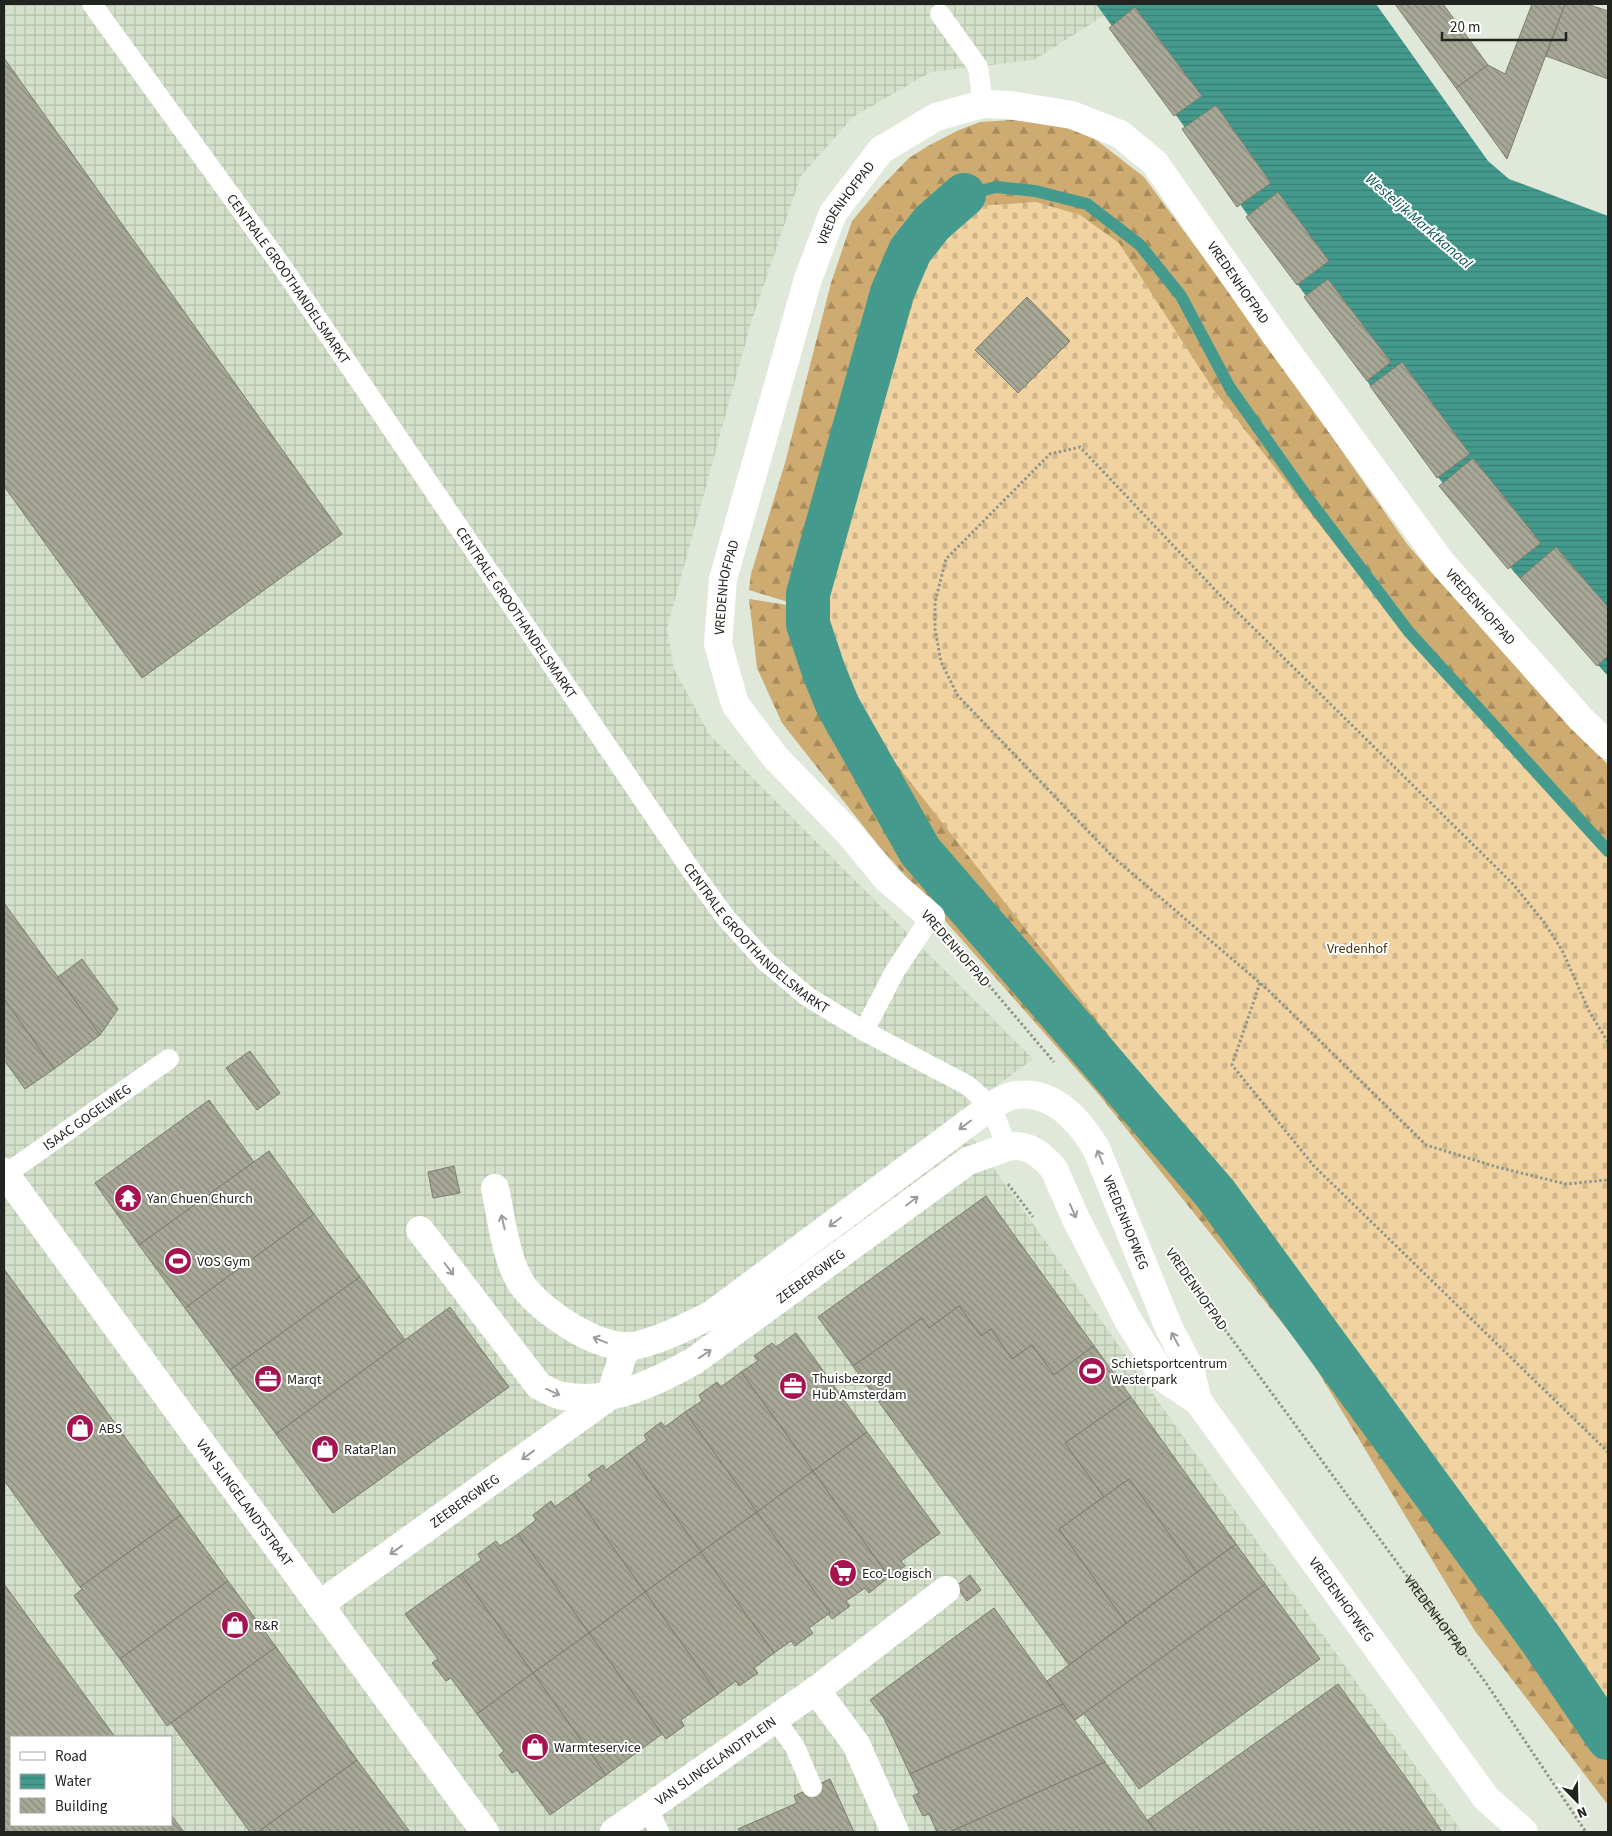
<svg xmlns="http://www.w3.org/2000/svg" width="1612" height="1836" viewBox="0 0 1612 1836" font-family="'Source Sans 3',sans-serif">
  <defs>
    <pattern id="industrial-grid" width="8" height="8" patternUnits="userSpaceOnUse" patternTransform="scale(1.25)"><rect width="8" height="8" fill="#d3e0ca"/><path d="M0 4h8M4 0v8" fill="none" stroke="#b5c0ad"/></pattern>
    <pattern id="forest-firs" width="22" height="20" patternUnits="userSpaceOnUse" patternTransform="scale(1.25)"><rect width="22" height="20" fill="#ceab71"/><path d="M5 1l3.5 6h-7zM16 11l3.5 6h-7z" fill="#a78b5c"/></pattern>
    <pattern id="cemetery-stones" width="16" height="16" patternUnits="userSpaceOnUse" patternTransform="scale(1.25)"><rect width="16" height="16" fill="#f1d3a2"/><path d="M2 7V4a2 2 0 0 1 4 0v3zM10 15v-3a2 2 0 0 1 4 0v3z" fill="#ceb58b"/></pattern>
    <pattern id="water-rules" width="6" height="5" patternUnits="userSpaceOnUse" patternTransform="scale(1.25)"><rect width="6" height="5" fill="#449b8d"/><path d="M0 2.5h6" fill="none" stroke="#387e73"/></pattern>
    <pattern id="building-back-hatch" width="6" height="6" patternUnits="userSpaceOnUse" patternTransform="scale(1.25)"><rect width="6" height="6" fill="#a8a897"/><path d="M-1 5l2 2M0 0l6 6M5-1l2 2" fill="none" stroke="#88897b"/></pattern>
  </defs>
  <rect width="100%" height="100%" fill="#e0e9d9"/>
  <path fill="url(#industrial-grid)" fill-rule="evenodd" d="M4,4H1096L1105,15L1034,60L931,72L853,117L801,176L751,323L667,628L674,669L709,734L1033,1059L917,1145L971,1136L1462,1832H4ZM11,1737H171V1825H11Z"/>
  <polygon fill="url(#forest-firs)" points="1012,120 1047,123 1072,129 1095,139 1144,177 1265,341 1407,544 1441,583 1608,765 1608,1805 1475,1631 1308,1355 1100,1096 879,846 782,723 757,668 749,599 807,608 749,590 751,574 785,463 831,283 852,221 878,190 909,158 928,146 959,130 980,122"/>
  <polygon fill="url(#cemetery-stones)" points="1036,202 1080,215 1119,243 1213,389 1411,641 1608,853 1608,1711 1155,1094 868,728 833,647 824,590 927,257 978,206"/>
  <polygon fill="url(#water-rules)" points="1096,4 1376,4 1488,161 1509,179 1608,216 1608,676 1514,572 1421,456"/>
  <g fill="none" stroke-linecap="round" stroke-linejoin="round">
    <polyline stroke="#449b8d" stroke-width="12" points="964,195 996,187 1035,191 1087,204 1140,245 1181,296 1230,388 1307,497 1409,632 1608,851"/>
    <polyline stroke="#449b8d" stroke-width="44" points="964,195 932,223 910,251 892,293 808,594 808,624 824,672 838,706 920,851 1215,1193 1540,1638 1608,1738"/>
  </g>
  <g fill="url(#building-back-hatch)" stroke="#7d7d6d">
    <polygon points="1395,4 1443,4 1488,65 1456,88"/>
    <polygon points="1532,4 1565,4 1507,159 1456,88 1488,65 1505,74"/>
    <polygon points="1565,4 1587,4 1608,11 1608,79 1546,56"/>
    <polygon points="1135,7 1202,96 1174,116 1109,28"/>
    <polygon points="4,58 342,534 142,678 4,486"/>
    <polygon points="1216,105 1271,183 1237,207 1182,129"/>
    <polygon points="1278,192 1329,261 1297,285 1246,217"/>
    <polygon points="1328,279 1391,362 1367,381 1304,297"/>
    <polygon points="1027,297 1070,341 1018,393 975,350"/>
    <polygon points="1402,362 1470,454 1437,478 1370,386"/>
    <polygon points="1473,458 1541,543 1508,569 1439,486"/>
    <polygon points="1556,547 1608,607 1608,656 1597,666 1520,578"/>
    <polygon points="4,903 100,1035 54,1069 4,999"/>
    <polygon points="82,959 118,1009 100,1035 58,977"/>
    <polygon points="4,999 54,1069 25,1089 4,1060"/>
    <polygon points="250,1051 280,1093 257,1110 226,1068"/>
    <polygon points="209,1100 254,1162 139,1245 95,1183"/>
    <polygon points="269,1151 314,1214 185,1308 139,1245"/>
    <polygon points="454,1166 460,1193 433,1198 428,1172"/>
    <polygon points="986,1196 1094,1346 1054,1375 1032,1345 1012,1359 991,1329 981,1336 959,1306 929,1328 922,1318 853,1366 818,1317"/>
    <polygon points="314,1214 360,1277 230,1370 185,1308"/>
    <polygon points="4,1269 181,1515 80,1587 4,1480"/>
    <polygon points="360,1277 405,1340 276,1434 230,1370"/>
    <polygon points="959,1306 981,1336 991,1329 1012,1359 1032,1345 1054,1375 1094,1346 1131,1397 1065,1443 1104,1497 1059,1529 1126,1623 1069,1665 853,1366 922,1318 929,1328"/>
    <polygon points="450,1307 509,1387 333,1513 276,1434"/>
    <polygon points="796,1333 867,1432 813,1471 741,1372 758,1361 754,1356 772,1343 776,1347"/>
    <polygon points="741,1372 813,1471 757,1512 685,1412 702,1401 699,1395 717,1382 721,1387"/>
    <polygon points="1131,1397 1236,1544 1197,1572 1129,1479 1104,1497 1065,1443"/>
    <polygon points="685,1412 757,1512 701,1552 629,1453 647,1440 644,1435 661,1422 665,1427"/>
    <polygon points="867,1432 940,1533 901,1561 905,1566 889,1577 813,1471"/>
    <polygon points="629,1453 701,1552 645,1592 574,1493 592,1480 588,1475 603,1465 606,1470"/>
    <polygon points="813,1471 889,1577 869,1593 865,1588 846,1601 850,1606 832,1619 757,1512"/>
    <polygon points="1129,1479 1197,1572 1126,1623 1059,1529"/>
    <polygon points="574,1493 645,1592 589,1633 518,1534 536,1520 533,1515 551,1501 555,1507"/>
    <polygon points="757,1512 830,1613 809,1628 813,1633 795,1646 791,1641 774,1653 701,1552"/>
    <polygon points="181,1515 228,1581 120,1659 74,1596 82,1589 80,1587"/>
    <polygon points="518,1534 589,1633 533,1673 461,1574 481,1560 478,1554 496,1541 500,1546"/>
    <polygon points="1236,1544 1265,1584 1075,1720 1047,1681"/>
    <polygon points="701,1552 774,1653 754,1668 758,1673 739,1686 736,1681 718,1694 645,1592"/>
    <polygon points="461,1574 533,1673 477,1714 451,1678 446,1681 432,1663 438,1659 405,1614"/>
    <polygon points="970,1575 981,1590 967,1601 956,1586"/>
    <polygon points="228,1581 276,1647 167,1726 120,1659"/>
    <polygon points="4,1584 115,1737 11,1737 11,1825 171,1825 171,1815 184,1832 4,1832"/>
    <polygon points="1265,1584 1320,1659 1139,1789 1084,1713"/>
    <polygon points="645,1592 718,1694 681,1720 684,1726 666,1739 589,1633"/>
    <polygon points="994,1608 1063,1704 910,1774 884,1718 870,1700"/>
    <polygon points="589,1633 662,1734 606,1775 533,1673"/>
    <polygon points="276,1647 357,1760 258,1832 250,1832 171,1723"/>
    <polygon points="533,1673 606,1775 550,1815 517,1770 512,1773 499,1755 504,1751 477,1714"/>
    <polygon points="1338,1684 1411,1785 1442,1832 1157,1832 1148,1820"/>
    <polygon points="1063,1704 1105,1762 950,1832 937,1832 929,1814 923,1816 913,1796 919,1793 910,1774"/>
    <polygon points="357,1760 410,1832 258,1832"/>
    <polygon points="1105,1762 1156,1832 950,1832"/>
    <polygon points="830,1779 854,1832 740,1832 738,1829 797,1803 794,1796"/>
  </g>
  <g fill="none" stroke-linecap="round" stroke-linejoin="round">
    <g stroke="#8f968a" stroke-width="3" stroke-dasharray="2.5 2.5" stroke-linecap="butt">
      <polyline points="953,943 1054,1062"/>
      <polyline points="1260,983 1232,1065 1314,1166 1608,1452"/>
      <polyline points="1608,1042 1590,1013 1562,950 1544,922 1513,884 1220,595 1080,447 1050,454 946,559 935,602 935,629 941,662 958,696 1113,857 1267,989 1426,1145 1497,1167 1566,1184 1608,1180"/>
      <polyline points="1008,1184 1033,1217"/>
      <path id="s1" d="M1192,1285L1486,1683L1586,1832"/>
    </g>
    <g stroke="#fff" stroke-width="20">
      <path id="s2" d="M92,4L283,268L691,870L726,918L765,961L808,997L864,1031L967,1085L991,1106L1007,1147"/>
      <polyline points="940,14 978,67 983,104"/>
      <polyline points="864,1031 895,971 931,917"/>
      <path id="s3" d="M6,1174L169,1059"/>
      <polyline points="775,1719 795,1747 812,1787"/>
      <polyline points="648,1808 659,1832"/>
    </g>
    <g stroke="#fff" stroke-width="28">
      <path id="s4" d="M931,917L887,879L849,833L775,757L735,704L718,644L723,579L808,279L833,213L881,150L936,117L983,104L1010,105L1072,115L1120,134L1155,163L1276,336L1441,562L1581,719L1608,745"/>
      <path id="s5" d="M4,1172L485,1832"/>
      <path id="s6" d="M495,1188C501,1217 506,1262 523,1286C543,1313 603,1354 638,1345C663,1339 688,1326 711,1315L991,1106C998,1102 1007,1096 1016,1095C1053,1090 1079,1120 1096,1148L1169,1328L1190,1368L1198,1401"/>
      <path id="s7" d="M420,1230L539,1386C546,1389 555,1395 563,1396C611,1405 654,1383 694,1361L968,1161L1007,1147C1027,1142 1042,1155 1054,1169L1076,1219L1129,1322L1165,1379L1198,1401L1486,1798L1524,1832"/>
      <path id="s8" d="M319,1605L610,1396L626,1346"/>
      <polyline points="816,1690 856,1744 895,1832"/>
      <path id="s9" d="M614,1832L816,1690L946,1590"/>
    </g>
  </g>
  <defs><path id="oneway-shaft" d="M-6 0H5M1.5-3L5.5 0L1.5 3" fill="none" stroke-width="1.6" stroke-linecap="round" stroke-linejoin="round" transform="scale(1.25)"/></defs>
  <g stroke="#9c9d9a">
    <use href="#oneway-shaft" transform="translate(965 1125) rotate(143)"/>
    <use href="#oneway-shaft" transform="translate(1100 1157) rotate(-112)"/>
    <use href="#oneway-shaft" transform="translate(912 1201) rotate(-37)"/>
    <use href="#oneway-shaft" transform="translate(1073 1211) rotate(66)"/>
    <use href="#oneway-shaft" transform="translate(503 1222) rotate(-103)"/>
    <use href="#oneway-shaft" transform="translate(835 1222) rotate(143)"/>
    <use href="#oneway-shaft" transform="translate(449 1269) rotate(53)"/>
    <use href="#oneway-shaft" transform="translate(1175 1339) rotate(-118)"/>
    <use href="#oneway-shaft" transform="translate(600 1340) rotate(-158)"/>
    <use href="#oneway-shaft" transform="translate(705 1354) rotate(-34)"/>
    <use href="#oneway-shaft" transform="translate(553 1392) rotate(24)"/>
    <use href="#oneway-shaft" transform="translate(528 1455) rotate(144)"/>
    <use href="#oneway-shaft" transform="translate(396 1550) rotate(144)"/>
  </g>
  <defs>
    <g id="temple-disc" transform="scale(1.4375)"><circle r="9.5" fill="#a51351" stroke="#fff"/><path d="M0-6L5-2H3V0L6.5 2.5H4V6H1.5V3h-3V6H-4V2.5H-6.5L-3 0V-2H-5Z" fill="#fff"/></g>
    <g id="stadium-disc" transform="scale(1.4375)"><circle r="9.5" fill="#a51351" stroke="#fff"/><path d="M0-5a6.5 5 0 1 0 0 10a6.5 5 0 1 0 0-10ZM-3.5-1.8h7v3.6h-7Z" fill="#fff"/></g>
    <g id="office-disc" transform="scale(1.4375)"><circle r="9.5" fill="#a51351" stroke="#fff"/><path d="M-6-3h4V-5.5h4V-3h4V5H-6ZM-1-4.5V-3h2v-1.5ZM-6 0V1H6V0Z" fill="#fff"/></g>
    <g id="shop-disc" transform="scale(1.4375)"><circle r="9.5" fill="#a51351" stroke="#fff"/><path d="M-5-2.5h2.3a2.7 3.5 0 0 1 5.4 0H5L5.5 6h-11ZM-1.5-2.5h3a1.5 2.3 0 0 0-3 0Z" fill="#fff"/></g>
    <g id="supermarket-disc" transform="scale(1.4375)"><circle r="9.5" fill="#a51351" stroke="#fff"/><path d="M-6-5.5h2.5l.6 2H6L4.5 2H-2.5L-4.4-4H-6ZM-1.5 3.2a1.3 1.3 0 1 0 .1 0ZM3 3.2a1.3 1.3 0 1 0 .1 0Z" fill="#fff"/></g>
  </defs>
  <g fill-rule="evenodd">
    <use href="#temple-disc" x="128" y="1198"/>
    <use href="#stadium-disc" x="178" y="1261"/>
    <use href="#stadium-disc" x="1092" y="1371"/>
    <use href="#office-disc" x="268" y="1379"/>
    <use href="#office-disc" x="793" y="1386"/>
    <use href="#shop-disc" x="80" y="1428"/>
    <use href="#shop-disc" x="325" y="1449"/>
    <use href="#supermarket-disc" x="843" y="1573"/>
    <use href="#shop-disc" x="235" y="1625"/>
    <use href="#shop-disc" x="535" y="1747"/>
  </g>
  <g text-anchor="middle" stroke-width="4" stroke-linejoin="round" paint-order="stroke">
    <g font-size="14" fill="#22251f" stroke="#fff">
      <text dy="5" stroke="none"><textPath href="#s4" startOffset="815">VREDENHOFPAD</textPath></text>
      <text dy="5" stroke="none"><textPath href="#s2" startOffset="338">CENTRALE GROOTHANDELSMARKT</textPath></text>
      <text dy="5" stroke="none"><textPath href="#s4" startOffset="1325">VREDENHOFPAD</textPath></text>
      <text dy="5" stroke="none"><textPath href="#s4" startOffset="410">VREDENHOFPAD</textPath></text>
      <text dy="5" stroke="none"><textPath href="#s4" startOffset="1730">VREDENHOFPAD</textPath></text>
      <text dy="5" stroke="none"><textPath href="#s2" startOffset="742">CENTRALE GROOTHANDELSMARKT</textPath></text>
      <text dy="5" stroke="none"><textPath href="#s2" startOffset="1148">CENTRALE GROOTHANDELSMARKT</textPath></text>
      <text transform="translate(956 948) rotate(49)" y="5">VREDENHOFPAD</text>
      <text dy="5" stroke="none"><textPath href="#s3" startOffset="99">ISAAC GOGELWEG</textPath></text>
      <text dy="5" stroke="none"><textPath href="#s6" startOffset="875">VREDENHOFWEG</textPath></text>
      <text dy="5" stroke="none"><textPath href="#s7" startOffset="505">ZEEBERGWEG</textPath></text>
      <text transform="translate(1197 1289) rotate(55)" y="5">VREDENHOFPAD</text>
      <text dy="5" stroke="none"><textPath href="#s8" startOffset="179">ZEEBERGWEG</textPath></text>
      <text dy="5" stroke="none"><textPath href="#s5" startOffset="409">VAN SLINGELANDTSTRAAT</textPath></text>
      <text dy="5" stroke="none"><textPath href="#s7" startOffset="1319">VREDENHOFWEG</textPath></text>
      <text dy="5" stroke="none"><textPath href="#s1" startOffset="411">VREDENHOFPAD</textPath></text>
      <text dy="5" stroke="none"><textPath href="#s9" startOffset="124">VAN SLINGELANDTPLEIN</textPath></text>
    </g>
    <g font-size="14" fill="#4b3402" stroke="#fff">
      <text x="1357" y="953">Vredenhof</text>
    </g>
    <g font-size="14" fill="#22251f" stroke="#fff" text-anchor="start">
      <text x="147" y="1203">Yan Chuen Church</text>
      <text x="197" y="1266">VOS Gym</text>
      <text x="1111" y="1368">Schietsportcentrum<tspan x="1111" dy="16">Westerpark</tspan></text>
      <text x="812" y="1383">Thuisbezorgd<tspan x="812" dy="16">Hub Amsterdam</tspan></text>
      <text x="287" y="1384">Marqt</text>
      <text x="99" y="1433">ABS</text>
      <text x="344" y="1454">RataPlan</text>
      <text x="862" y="1578">Eco-Logisch</text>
      <text x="254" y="1630">R&amp;R</text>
      <text x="554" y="1752">Warmteservice</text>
    </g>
    <g font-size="15" font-style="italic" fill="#0e574e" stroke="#fff">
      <text transform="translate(1419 221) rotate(41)" y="5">Westelijk Marktkanaal</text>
    </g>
  </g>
  <rect width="1612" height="1836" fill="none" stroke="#22251f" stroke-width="10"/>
  <rect x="10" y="1736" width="162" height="90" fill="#ffffff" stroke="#a7a8a5"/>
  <rect x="20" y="1752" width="25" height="8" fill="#ffffff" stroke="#a7a8a5"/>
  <text x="55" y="1761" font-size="15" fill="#22251f">Road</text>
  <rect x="20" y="1774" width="25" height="15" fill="url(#water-rules)" stroke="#a7a8a5"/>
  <text x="55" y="1786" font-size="15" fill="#22251f">Water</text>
  <rect x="20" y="1798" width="25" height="15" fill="url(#building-back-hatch)" stroke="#a7a8a5"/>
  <text x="55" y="1811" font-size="15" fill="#22251f">Building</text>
  <g transform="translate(1577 1801) rotate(157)" stroke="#ffffff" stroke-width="4" paint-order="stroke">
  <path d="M0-4L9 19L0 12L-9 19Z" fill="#22251f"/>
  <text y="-8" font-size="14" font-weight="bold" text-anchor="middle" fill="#22251f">N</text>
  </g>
  <path d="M1442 32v8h124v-8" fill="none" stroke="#22251f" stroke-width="2.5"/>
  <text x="1450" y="32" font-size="15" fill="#22251f" stroke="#ffffff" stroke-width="4" paint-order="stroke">20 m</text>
</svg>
